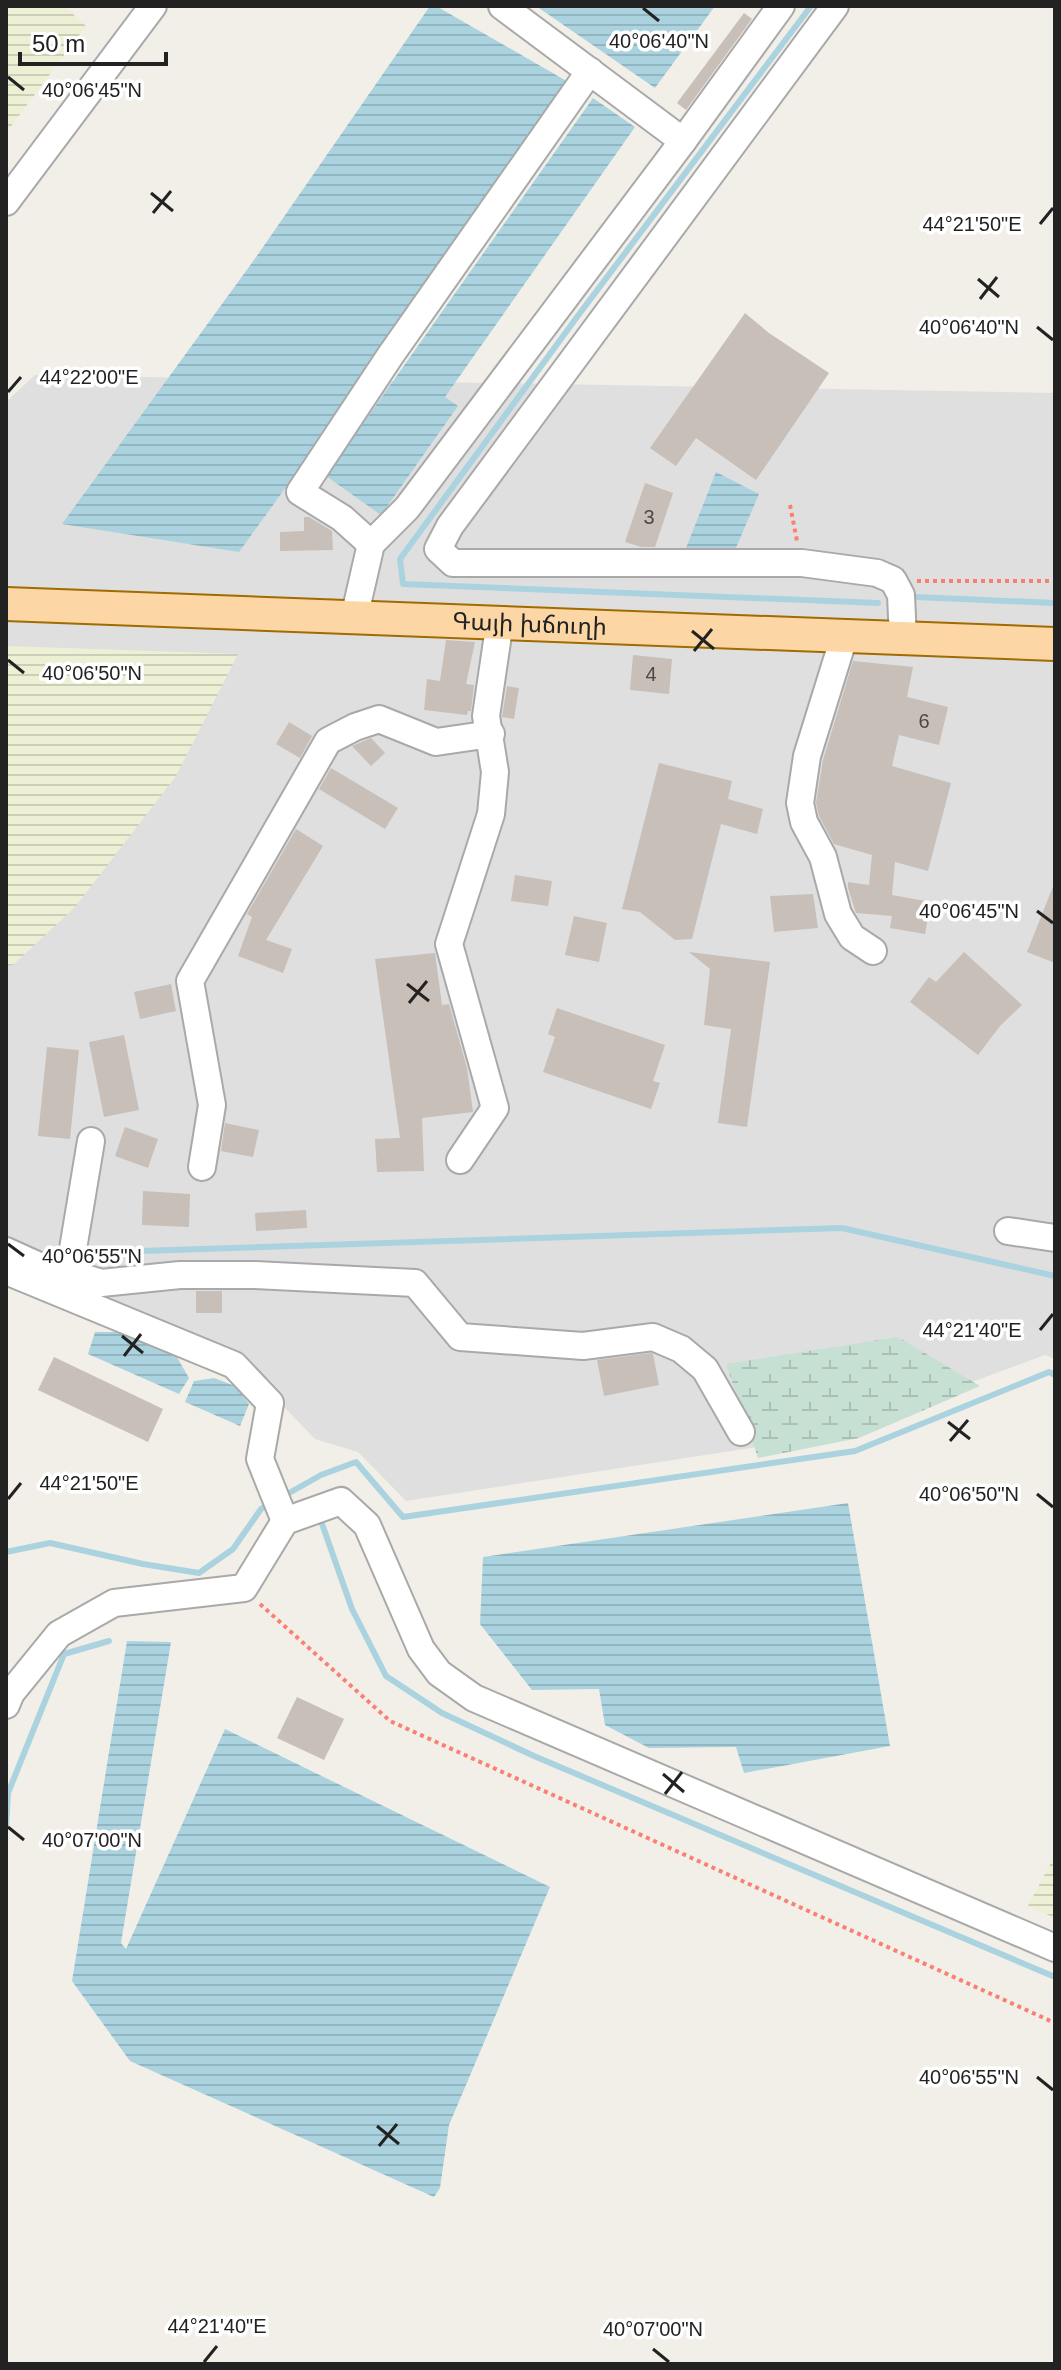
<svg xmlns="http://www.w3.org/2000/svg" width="1061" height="2370" viewBox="0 0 1061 2370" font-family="Arial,'Noto Sans Armenian',sans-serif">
  <defs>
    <pattern id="farmland-rules" width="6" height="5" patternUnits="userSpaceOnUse" patternTransform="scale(2)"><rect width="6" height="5" fill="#eef0d5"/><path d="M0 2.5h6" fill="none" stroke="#ccceb7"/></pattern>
    <pattern id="wetland-marsh" width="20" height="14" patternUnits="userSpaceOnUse" patternTransform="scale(2)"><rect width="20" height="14" fill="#c6e0d4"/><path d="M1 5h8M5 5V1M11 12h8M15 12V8" fill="none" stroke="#aac0b6"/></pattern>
    <pattern id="water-rules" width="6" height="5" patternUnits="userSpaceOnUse" patternTransform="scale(2)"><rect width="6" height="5" fill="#aad3df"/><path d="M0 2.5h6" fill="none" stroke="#92b5bf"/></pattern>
  </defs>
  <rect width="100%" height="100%" fill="#f2efe9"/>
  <polygon fill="#e0dfdf" points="35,375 1055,393 1055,1359 1045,1355 823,1437 406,1501 358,1452 315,1439 260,1382 6,1273 6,402"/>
  <g fill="url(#farmland-rules)">
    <polygon points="6,6 64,6 86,26 6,133"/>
    <polygon points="6,646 238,654 176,776 75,907 13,965 6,966"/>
    <polygon points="1055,1855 1055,1918 1028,1906"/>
  </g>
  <polygon fill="url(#wetland-marsh)" points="898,1337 980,1386 859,1438 758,1458 726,1364"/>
  <g fill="url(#water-rules)">
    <polygon points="430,6 436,6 570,83 381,356 239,552 62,524 254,260"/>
    <polygon points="536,6 715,6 655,88"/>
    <polygon points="593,98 635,127 445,397 458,406 381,515 326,476"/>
    <polygon points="716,472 759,494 732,557 686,548"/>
    <polygon points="95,1332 131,1332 174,1352 189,1378 179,1394 88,1354"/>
    <polygon points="214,1378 235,1386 249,1404 240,1426 185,1402 194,1381"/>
    <polygon points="848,1503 890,1746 744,1773 736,1747 649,1748 605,1725 599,1689 532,1690 480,1624 483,1557"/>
    <polygon points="127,1641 171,1642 121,1943 126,1949 225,1729 550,1887 449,2125 440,2188 434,2197 130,2061 72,1981"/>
  </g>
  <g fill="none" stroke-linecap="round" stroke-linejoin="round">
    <g stroke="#aad3df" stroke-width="6">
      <polyline points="811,6 577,317 400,559 403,584 878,603"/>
      <polyline points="916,597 1055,603"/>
      <polyline points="110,1252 842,1228 1055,1276"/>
      <polyline points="282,1497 321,1475 356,1462 403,1517 855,1451 1049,1372 1055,1375"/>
      <polyline points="321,1521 352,1609 386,1676 442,1713 534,1756 1055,1977"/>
      <polyline points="6,1552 50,1543 143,1564 199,1573 233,1549 261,1509 272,1502"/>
      <polyline points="6,1827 8,1793 64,1654 109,1641"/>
    </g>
  </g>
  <g fill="#c7bfb8">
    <polygon points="744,13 752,19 686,110 677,103"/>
    <polygon points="745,313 769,333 829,373 756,480 696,438 676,466 650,448"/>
    <polygon points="645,483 673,493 655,547 641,547 625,542"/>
    <polygon points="304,517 309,517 332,531 333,550 280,551 280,532 304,531"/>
    <polygon points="446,640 475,642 466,684 474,685 471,711 468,711 467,715 424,710 427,679 440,681"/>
    <polygon points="633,655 672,659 669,694 630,690"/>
    <polygon points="853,661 913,667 907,697 948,707 939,745 899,735 892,766 951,783 928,871 895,862 892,895 931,902 925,934 890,928 892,916 856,913 848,888 848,882 869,885 872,855 834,844 819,816 816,803 823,760"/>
    <polygon points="507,686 519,688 514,719 502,717"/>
    <polygon points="289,722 312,736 300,758 276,744"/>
    <polygon points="371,738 385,753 371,766 352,746"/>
    <polygon points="659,763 732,781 728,799 763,809 757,834 721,824 692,939 675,940 640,912 622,909"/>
    <polygon points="331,768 398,808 385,829 319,789"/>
    <polygon points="296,829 323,846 266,940 292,949 283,973 238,956 252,917 247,914"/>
    <polygon points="515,875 552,881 548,906 511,901"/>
    <polygon points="1054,884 1055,884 1055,963 1027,952"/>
    <polygon points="813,894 818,928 774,932 770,896"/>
    <polygon points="574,916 607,923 599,962 565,955"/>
    <polygon points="689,952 770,962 747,1127 718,1123 731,1029 704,1025 710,969"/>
    <polygon points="964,952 1022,1005 1000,1026 978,1055 910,1002 929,977 936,982"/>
    <polygon points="435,953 442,1005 449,1004 467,1068 473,1112 422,1118 424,1171 377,1172 375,1139 400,1138 375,959"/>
    <polygon points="171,984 176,1011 140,1019 134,992"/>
    <polygon points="557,1008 665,1045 653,1081 660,1083 651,1109 543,1072 555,1037 548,1034"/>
    <polygon points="124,1035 139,1110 104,1117 89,1042"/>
    <polygon points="47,1047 79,1050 70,1139 38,1136"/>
    <polygon points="225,1123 259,1130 253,1157 221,1151"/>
    <polygon points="125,1127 158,1139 148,1168 115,1156"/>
    <polygon points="143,1191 190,1194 189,1227 142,1225"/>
    <polygon points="306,1210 307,1228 256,1231 255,1213"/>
    <rect x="196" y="1291" width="26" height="22"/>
    <polygon points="651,1353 653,1354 659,1385 604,1396 597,1360"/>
    <polygon points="54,1357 163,1409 148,1442 38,1390"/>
    <polygon points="297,1697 344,1719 324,1760 277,1738"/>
  </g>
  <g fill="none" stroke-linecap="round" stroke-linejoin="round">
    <g stroke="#a9a9a9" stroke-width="30">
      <g id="minor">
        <polyline points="502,6 683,141"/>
        <polyline points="835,6 450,526 438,549 453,563 802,563 877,573 893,580 901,595 903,639"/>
        <polyline points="6,202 153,6"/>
        <polyline points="371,544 342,518 300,492 390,356 590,71"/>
        <polyline points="354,618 371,544 407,508 683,141 781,6"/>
        <polyline points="844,637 807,756 800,803 804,822 823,857 838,914 852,937 873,951"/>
        <polyline points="460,1160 495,1108 449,944 491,814 495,772 486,716 500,621"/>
        <polyline points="202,1167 212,1105 190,981 328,741 355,727 379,719 436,742 491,734"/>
        <polyline points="1008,1231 1055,1238"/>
        <polyline points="6,1251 37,1265 69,1273 91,1141"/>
        <polyline points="6,1271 234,1365 270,1403 260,1459 285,1521"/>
        <polyline points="69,1273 101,1283 180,1275 255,1275 415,1283 460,1337 583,1346 653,1337 681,1349 705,1369 741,1432"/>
        <polyline points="6,1705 11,1693 59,1634 114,1603 244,1588 285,1521 341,1501 367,1525 421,1649 439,1673 474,1698 1055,1948"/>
      </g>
    </g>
    <g stroke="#a06b00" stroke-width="36">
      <g id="major">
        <path id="s1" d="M6,604L1055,644"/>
      </g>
    </g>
    <g stroke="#fa8072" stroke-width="4" stroke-dasharray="4 4" stroke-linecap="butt">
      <polyline points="790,505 797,541"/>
      <polyline points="917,581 1055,581"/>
      <polyline points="260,1604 390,1721 1055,2023"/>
    </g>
    <use href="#minor" stroke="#fff" stroke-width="26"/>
    <use href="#major" stroke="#fcd6a4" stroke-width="32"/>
  </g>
  <path fill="none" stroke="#222" stroke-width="3" d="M643,8L659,21M8,77L24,90M151,193L173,211M153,213L171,191M1040,224L1053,208M978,279L999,297M980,299L997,277M1037,327L1053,340M8,392L21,377M692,631L714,649M694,651L712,629M8,660L24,673M1037,911L1053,923M407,984L429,1001M409,1003L427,981M8,1244L24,1256M1040,1330L1053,1314M122,1336L143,1353M124,1356L141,1334M948,1422L970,1439M950,1441L968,1420M1037,1494L1053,1507M8,1499L21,1483M663,1774L684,1792M665,1794L682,1772M8,1827L24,1840M1037,2077L1053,2090M377,2126L399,2144M379,2146L397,2124M653,2349L669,2362M204,2362L217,2346"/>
  <g text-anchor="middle" stroke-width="7" stroke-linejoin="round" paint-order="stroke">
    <g font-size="20" fill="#4b4948">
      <text x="649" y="524">3</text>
      <text x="651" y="681">4</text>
      <text x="924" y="728">6</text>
    </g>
    <g font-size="24" fill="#222" stroke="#fff">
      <text dy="8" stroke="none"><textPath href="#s1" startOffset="524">Գայի խճուղի</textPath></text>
    </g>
  </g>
  <g font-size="20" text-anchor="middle" fill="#222" stroke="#fff" stroke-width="7" stroke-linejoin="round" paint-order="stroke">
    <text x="659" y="48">40°06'40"N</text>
    <text x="92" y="97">40°06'45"N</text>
    <text x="972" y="231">44°21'50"E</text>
    <text x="969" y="334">40°06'40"N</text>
    <text x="89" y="384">44°22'00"E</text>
    <text x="92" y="680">40°06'50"N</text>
    <text x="969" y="918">40°06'45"N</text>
    <text x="92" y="1263">40°06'55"N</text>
    <text x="972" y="1337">44°21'40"E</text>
    <text x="89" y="1490">44°21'50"E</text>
    <text x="969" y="1501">40°06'50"N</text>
    <text x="92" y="1847">40°07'00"N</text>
    <text x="969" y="2084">40°06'55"N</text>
    <text x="217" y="2333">44°21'40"E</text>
    <text x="653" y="2336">40°07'00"N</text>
  </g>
  <rect width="1061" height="2370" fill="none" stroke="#222222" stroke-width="16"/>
  <path d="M20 52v12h146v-12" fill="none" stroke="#222222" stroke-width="4"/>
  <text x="32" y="52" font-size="24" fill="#222222" stroke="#ffffff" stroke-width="6" paint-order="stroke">50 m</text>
</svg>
